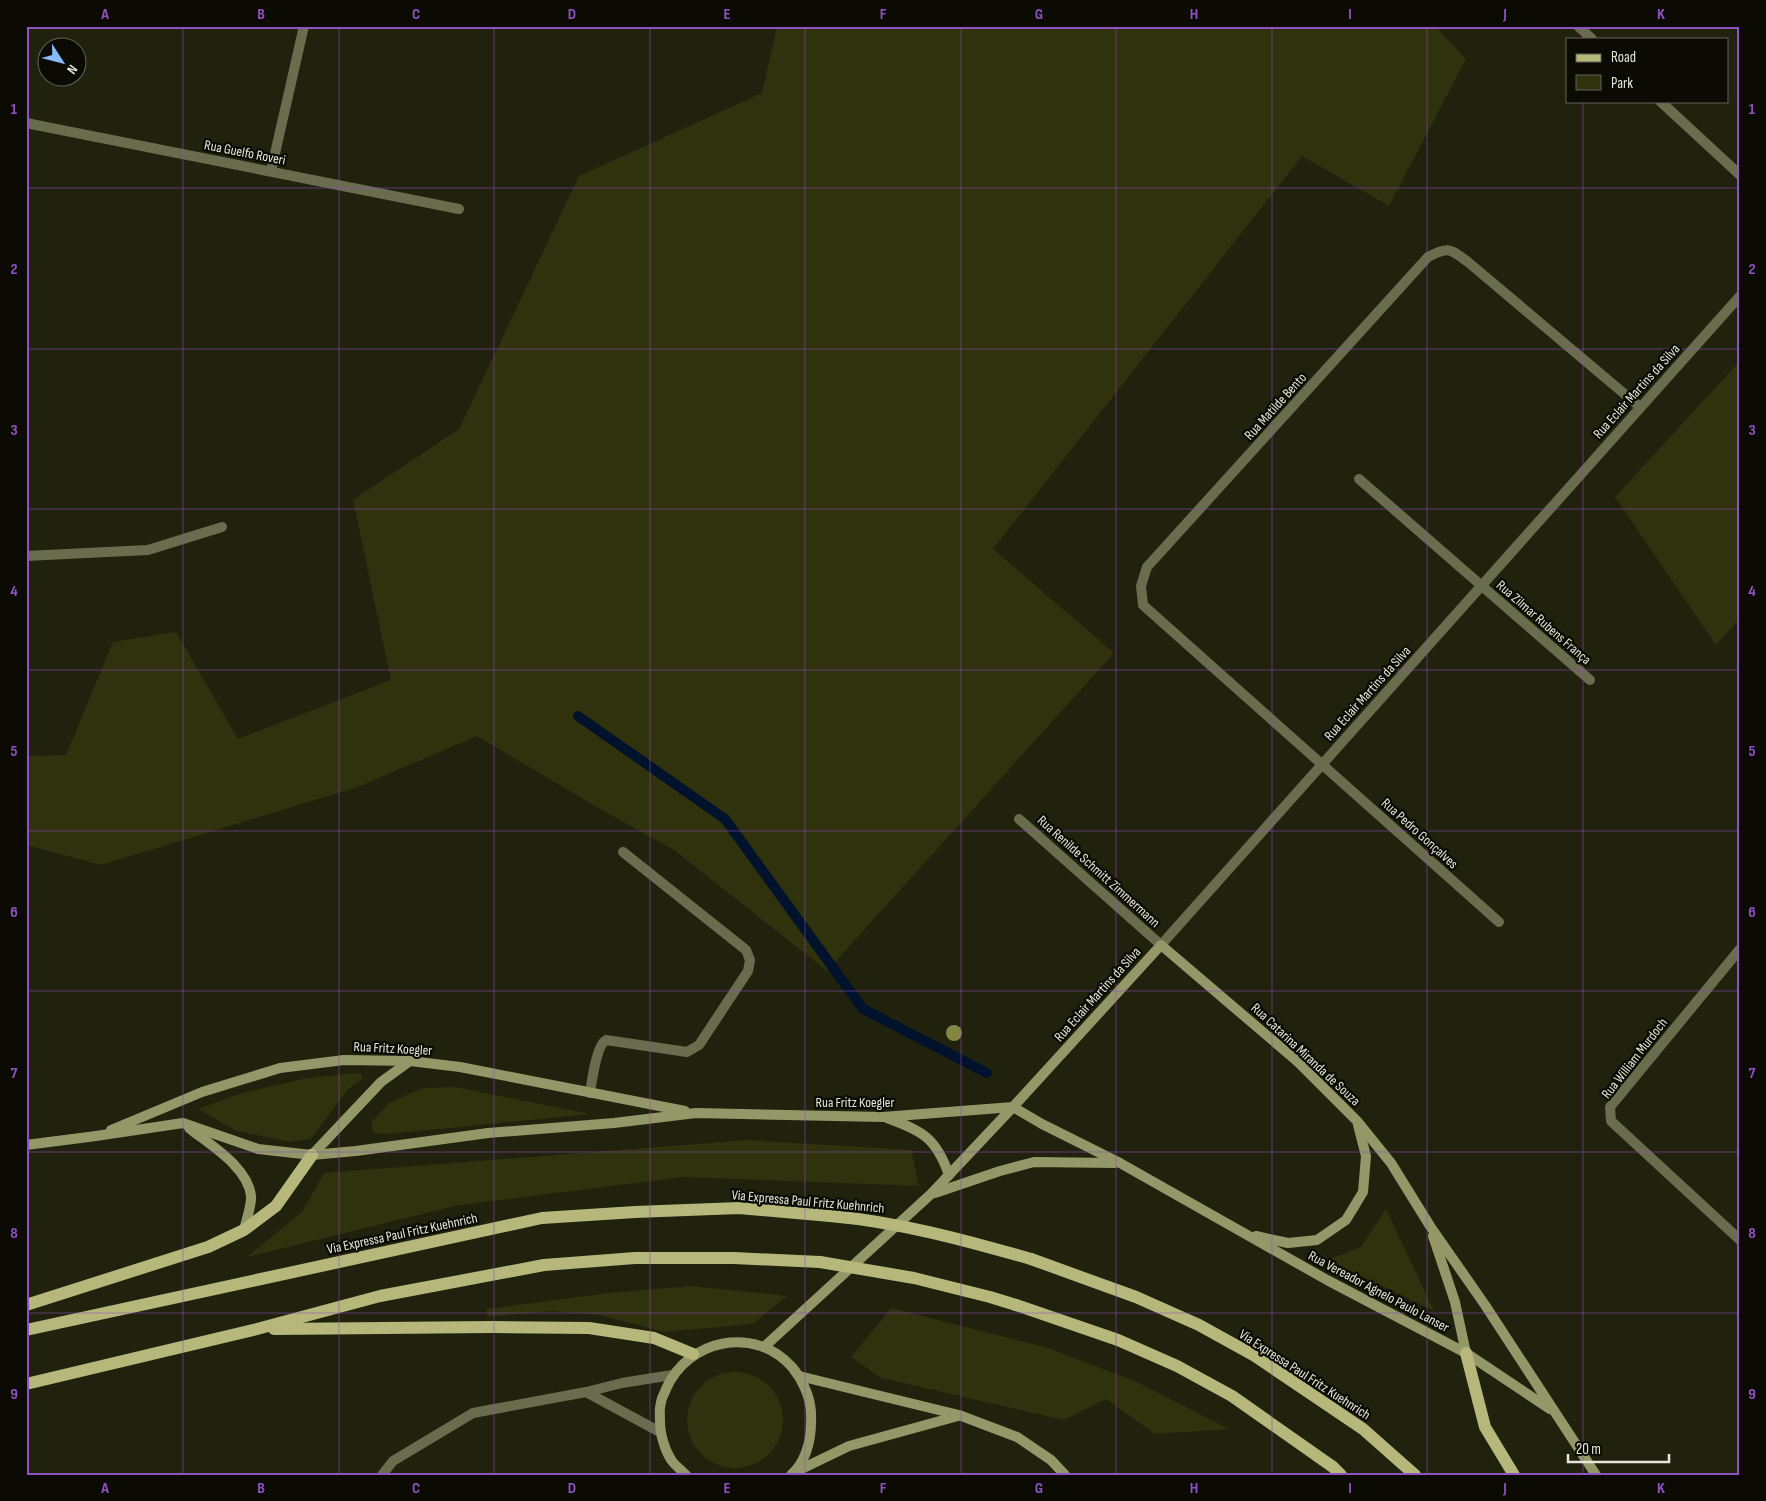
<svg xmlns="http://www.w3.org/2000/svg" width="1766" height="1501" viewBox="0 0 1766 1501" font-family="'Sofia Sans Condensed',sans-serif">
  <rect width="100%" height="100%" fill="#21220e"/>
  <g fill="#30310d">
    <polygon points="777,26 1435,26 1466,59 1389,206 1302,156 993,549 1114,653 827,971 674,850 600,809 477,736 355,788 101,865 26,845 26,756 66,755 113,642 176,632 238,739 391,680 353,500 459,429 579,176 762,93"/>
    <polygon points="1740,361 1740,618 1716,645 1615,497"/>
    <polygon points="358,1073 362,1075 362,1079 347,1090 311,1139 290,1142 237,1131 198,1109 242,1093 307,1078"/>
    <polygon points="456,1087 590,1114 389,1134 373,1133 371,1123 389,1103 423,1088"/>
    <polygon points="747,1140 911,1150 919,1186 683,1177 459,1205 247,1257 302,1212 324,1173"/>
    <polygon points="1386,1209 1434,1311 1328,1260 1361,1247"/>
    <polygon points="692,1286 787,1296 753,1324 664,1332 600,1315 551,1311 487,1317 487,1309 609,1293"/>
    <polygon points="891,1308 1048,1348 1137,1382 1229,1429 1155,1434 1106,1399 1064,1420 881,1378 851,1357"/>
    <circle cx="735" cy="1420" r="48"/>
  </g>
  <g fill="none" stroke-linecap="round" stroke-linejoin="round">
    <polyline stroke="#01122c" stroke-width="10" points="578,716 725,819 863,1009 987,1073"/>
    <path stroke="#6a6c4e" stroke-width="10" d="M590,1093C592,1081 596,1046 606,1040L687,1052L699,1045L748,971L750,960L746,950L623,852"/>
    <g stroke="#6a6c4e" stroke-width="10">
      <polyline points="1578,26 1592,39"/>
      <polyline points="1660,101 1740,175"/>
      <polyline points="26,123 459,209"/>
      <polyline points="271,171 304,26"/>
      <polyline points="1359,479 1590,680"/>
      <polyline points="26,556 148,550 222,527"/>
      <polyline points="1019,819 1161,945 1740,296"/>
      <path d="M1499,922L1143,605L1141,586L1147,567L1428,257C1449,246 1450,249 1468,262L1640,407"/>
      <polyline points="1740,949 1610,1107 1611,1121 1740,1240"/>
      <polyline points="586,1392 660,1432"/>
      <polyline points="382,1475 393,1461 473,1413 586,1392 622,1383 672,1375"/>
    </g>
    <g stroke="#949767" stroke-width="10">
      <polyline points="1013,1107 1042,1124 1120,1163 1327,1280 1466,1353 1550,1409"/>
      <path d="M887,1118C923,1131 936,1138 949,1175"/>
      <path d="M189,1128C210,1145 248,1167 251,1196C252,1204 246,1221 244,1230"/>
      <polyline points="111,1130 202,1092 280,1068 344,1060 410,1061 460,1067 685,1111"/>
      <polyline points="26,1145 96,1136 183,1123 258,1149 312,1155 356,1151 488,1133 614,1123 696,1113 883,1117 1013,1107"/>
      <polyline points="312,1155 381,1082 410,1061"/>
      <polyline points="935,1193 1000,1171 1034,1162 1115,1163"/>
      <polyline points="1256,1236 1288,1243 1317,1240 1346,1220 1363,1192 1366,1156 1358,1125"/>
      <polyline points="1433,1236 1455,1302 1466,1353"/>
      <polyline points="764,1347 931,1194 1013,1107 1161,945 1298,1062 1357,1121 1391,1163 1430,1226 1485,1305 1596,1475"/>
      <polyline points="799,1376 959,1415 1017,1437 1051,1460 1065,1475"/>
      <polyline points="793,1473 849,1446 958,1416"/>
      <path d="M686,1475C681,1470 676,1466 672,1461C665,1451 660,1434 660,1422C660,1416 659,1408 661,1403C661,1398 665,1393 666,1389C688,1339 755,1325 792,1367C802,1379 810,1396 811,1412C812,1434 809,1459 791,1475"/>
    </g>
    <g stroke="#b5b87a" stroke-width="12">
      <polyline points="1031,1259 1136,1297 1199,1325 1255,1356 1363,1429 1415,1475"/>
      <polyline points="26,1305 208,1247 244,1230 276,1206 312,1155"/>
      <polyline points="1016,1305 1118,1340 1177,1366 1232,1396 1333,1467 1341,1475"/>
      <polyline points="274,1329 492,1327 589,1328 654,1338 693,1354"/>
      <polyline points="26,1330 542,1218 635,1212 739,1208 830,1216"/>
      <polyline points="1466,1353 1485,1427 1514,1475"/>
      <polyline points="26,1384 257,1329 380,1296 544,1265 635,1258 734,1258 820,1262"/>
    </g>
    <g stroke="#b5b87a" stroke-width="12">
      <path d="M830,1216C899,1222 964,1240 1031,1259"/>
      <polyline points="820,1262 914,1278 990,1297 1016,1305"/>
    </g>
  </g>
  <circle fill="#838643" cx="954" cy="1033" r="8"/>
  <path fill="none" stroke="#9051c4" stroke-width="1" stroke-opacity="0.55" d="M183,26V1475M339,26V1475M494,26V1475M650,26V1475M805,26V1475M961,26V1475M1116,26V1475M1272,26V1475M1427,26V1475M1583,26V39M1583,101V1475M26,188H1740M26,349H1740M26,509H1740M26,670H1740M26,831H1740M26,991H1740M26,1152H1740M26,1313H1740"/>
  <g text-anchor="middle" stroke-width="4.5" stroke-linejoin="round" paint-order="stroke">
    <g font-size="14" fill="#e5e7da" stroke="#0b0b04">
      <text transform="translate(245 152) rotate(11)" y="5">Rua Guelfo Roveri</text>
      <text transform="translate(1636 391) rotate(-48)" y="5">Rua Eclair Martins da Silva</text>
      <text transform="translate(1275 406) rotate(-48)" y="5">Rua Matilde Bento</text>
      <text transform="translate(1544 622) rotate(41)" y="5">Rua Zilmar Rubens França</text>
      <text transform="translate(1367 693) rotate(-48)" y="5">Rua Eclair Martins da Silva</text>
      <text transform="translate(1420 833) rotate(42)" y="5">Rua Pedro Gonçalves</text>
      <text transform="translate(1099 871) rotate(42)" y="5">Rua Renilde Schmitt Zimmermann</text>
      <text transform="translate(1097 994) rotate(-48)" y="5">Rua Eclair Martins da Silva</text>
      <text transform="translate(393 1048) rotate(3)" y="5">Rua Fritz Koegler</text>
      <text transform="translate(1306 1054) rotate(43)" y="5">Rua Catarina Miranda de Souza</text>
      <text transform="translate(1634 1058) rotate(-52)" y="5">Rua William Murdoch</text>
      <text x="855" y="1107">Rua Fritz Koegler</text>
      <text transform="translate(808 1201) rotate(5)" y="5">Via Expressa Paul Fritz Kuehnrich</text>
      <text transform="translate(402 1233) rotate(-12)" y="5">Via Expressa Paul Fritz Kuehnrich</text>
      <text transform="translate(1379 1291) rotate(28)" y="5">Rua Vereador Agnelo Paulo Lanser</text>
      <text transform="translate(1305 1374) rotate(33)" y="5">Via Expressa Paul Fritz Kuehnrich</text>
    </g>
  </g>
  <rect width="1766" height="1501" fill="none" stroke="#0b0b04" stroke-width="55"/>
  <rect x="1566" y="38" width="162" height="65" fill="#0b0b04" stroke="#62635a"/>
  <rect x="1576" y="54" width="25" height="8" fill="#b5b87a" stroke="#62635a"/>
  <text x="1611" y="62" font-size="15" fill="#e5e7da">Road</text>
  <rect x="1576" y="75" width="25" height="15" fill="#30310d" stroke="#62635a"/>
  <text x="1611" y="88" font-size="15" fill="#e5e7da">Park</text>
  <g transform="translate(62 62) rotate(126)"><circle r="24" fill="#0b0b04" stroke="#62635a"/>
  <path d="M0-4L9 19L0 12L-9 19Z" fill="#88bafc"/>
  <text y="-8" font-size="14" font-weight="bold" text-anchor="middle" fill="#e5e7da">N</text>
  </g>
  <path d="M1568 1454v8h101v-8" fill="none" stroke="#e5e7da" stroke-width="2.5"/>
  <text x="1576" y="1454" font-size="15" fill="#e5e7da" stroke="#0b0b04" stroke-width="4" paint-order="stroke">20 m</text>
  <rect x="28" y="28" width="1710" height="1446" fill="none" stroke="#9051c4" stroke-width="2"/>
  <g font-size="16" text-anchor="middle" font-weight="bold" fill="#9051c4">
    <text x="105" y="19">A</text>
    <text x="261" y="19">B</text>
    <text x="416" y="19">C</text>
    <text x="572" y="19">D</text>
    <text x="727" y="19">E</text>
    <text x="883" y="19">F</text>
    <text x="1039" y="19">G</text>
    <text x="1194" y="19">H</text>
    <text x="1350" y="19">I</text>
    <text x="1505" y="19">J</text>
    <text x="1661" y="19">K</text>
    <text x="14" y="114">1</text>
    <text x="1752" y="114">1</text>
    <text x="14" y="274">2</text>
    <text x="1752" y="274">2</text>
    <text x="14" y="435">3</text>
    <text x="1752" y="435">3</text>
    <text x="14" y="596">4</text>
    <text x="1752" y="596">4</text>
    <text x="14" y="756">5</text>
    <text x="1752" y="756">5</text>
    <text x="14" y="917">6</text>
    <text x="1752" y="917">6</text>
    <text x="14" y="1078">7</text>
    <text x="1752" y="1078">7</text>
    <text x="14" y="1238">8</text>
    <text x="1752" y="1238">8</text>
    <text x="14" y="1399">9</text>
    <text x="1752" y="1399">9</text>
    <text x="105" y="1493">A</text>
    <text x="261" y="1493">B</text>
    <text x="416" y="1493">C</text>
    <text x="572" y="1493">D</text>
    <text x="727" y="1493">E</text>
    <text x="883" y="1493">F</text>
    <text x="1039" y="1493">G</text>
    <text x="1194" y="1493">H</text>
    <text x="1350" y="1493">I</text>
    <text x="1505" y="1493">J</text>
    <text x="1661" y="1493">K</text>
  </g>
</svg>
